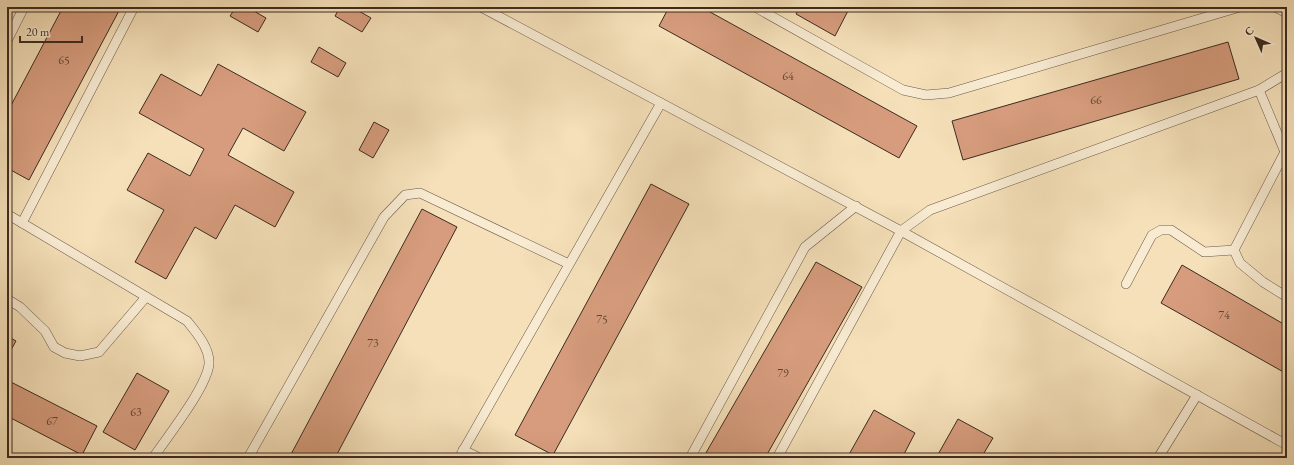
<svg xmlns="http://www.w3.org/2000/svg" width="1294" height="465" viewBox="0 0 1294 465" font-family="'EB Garamond',serif">
  <rect width="100%" height="100%" fill="#f5e0b9"/>
  <filter id="stains"><feTurbulence type="fractalNoise" baseFrequency=".005" numOctaves="4"/><feColorMatrix values="0 0 0 0 .2 0 0 0 0 .09 0 0 0 0 .02 0 0 0 .5 -.17"/></filter>
  <radialGradient id="worn" r=".72"><stop offset=".6" stop-color="#630" stop-opacity="0"/><stop offset="1" stop-color="#630" stop-opacity=".3"/></radialGradient>
  <g fill="#d69c7d" stroke="#3c2b20">
    <polygon points="63,7 121,7 29,180 7,168 7,113"/>
    <polygon points="236,7 247,7 266,18 258,32 230,16"/>
    <polygon points="340,7 352,7 371,18 362,32 335,16"/>
    <polygon points="669,7 701,7 917,126 899,158 659,26"/>
    <polygon points="800,7 850,7 835,36 796,14"/>
    <polygon points="1228,42 1239,79 963,160 952,121"/>
    <polygon points="319,47 346,63 338,77 311,62"/>
    <polygon points="218,64 306,112 284,151 243,128 228,155 294,192 275,227 235,205 216,239 195,227 166,279 135,262 164,210 127,190 148,153 190,176 204,149 139,113 161,74 201,96"/>
    <polygon points="374,122 389,130 373,158 359,150"/>
    <polygon points="651,184 689,204 553,455 515,435"/>
    <polygon points="422,209 457,227 335,458 289,458"/>
    <polygon points="816,262 862,287 765,458 703,458"/>
    <polygon points="1182,265 1287,326 1287,374 1161,303"/>
    <polygon points="7,336 16,341 7,357"/>
    <polygon points="137,373 169,391 135,450 103,432"/>
    <polygon points="7,380 97,426 82,455 7,416"/>
    <polygon points="874,410 915,433 902,458 847,458"/>
    <polygon points="958,419 993,438 981,458 936,458"/>
  </g>
  <g fill="none" stroke-linecap="round" stroke-linejoin="round">
    <g stroke="#6a5846" stroke-width="10">
      <g id="service">
        <polyline points="481,7 901,231 1287,445"/>
        <polyline points="755,7 903,90 926,95 949,93 1240,7"/>
        <polyline points="1275,7 1287,13"/>
        <polyline points="7,41 24,7"/>
        <polyline points="1259,90 1285,152"/>
        <polyline points="1287,148 1234,250 1240,263 1263,282 1287,297"/>
        <path d="M7,214L187,321C196,332 210,348 209,364C207,387 167,437 153,458"/>
        <polyline points="22,223 134,7"/>
        <polyline points="1126,284 1152,235 1161,230 1171,230 1204,252 1234,250"/>
        <polyline points="7,299 20,307 45,331 54,347 65,353 80,356 99,352 146,297"/>
        <polyline points="463,450 480,458"/>
        <polyline points="248,458 384,217 405,195 420,193 569,264"/>
        <polyline points="459,458 661,103"/>
        <polyline points="690,458 805,247 856,206"/>
        <polyline points="777,458 901,231 930,210 1259,90 1287,73"/>
        <polyline points="1158,458 1197,395"/>
      </g>
    </g>
    <use href="#service" stroke="#f8ebd2" stroke-width="9"/>
  </g>
  <g text-anchor="middle" stroke-width="4" stroke-linejoin="round" paint-order="stroke">
    <g font-size="12" fill="#624737">
      <text x="64" y="64">65</text>
      <text x="788" y="80">64</text>
      <text x="1096" y="104">66</text>
      <text x="1224" y="319">74</text>
      <text x="602" y="323">75</text>
      <text x="373" y="347">73</text>
      <text x="783" y="377">79</text>
      <text x="136" y="416">63</text>
      <text x="52" y="425">67</text>
    </g>
  </g>
  <rect width="1294" height="465" fill="none" stroke="#f5e0b9" stroke-width="24"/>
  <rect x="8" y="8" width="1278" height="449" fill="none" stroke="#3c2b20" stroke-width="2"/>
  <rect x="12" y="12" width="1270" height="441" fill="none" stroke="#3c2b20"/>
  <g transform="translate(1256 38) rotate(315)" stroke="#f8ebd2" stroke-width="3" paint-order="stroke">
  <path d="M0-3L7 15L0 10L-7 15Z" fill="#3c2b20"/>
  <text y="-6" font-size="11" font-weight="bold" text-anchor="middle" fill="#3c2b20">С</text>
  </g>
  <path d="M20 36v6h62v-6" fill="none" stroke="#3c2b20" stroke-width="2"/>
  <text x="26" y="36" font-size="12" fill="#3c2b20" stroke="#f8ebd2" stroke-width="3" paint-order="stroke">20 m</text>
  <rect width="100%" height="100%" filter="url(#stains)"/>
  <rect width="100%" height="100%" fill="url(#worn)"/>
</svg>
